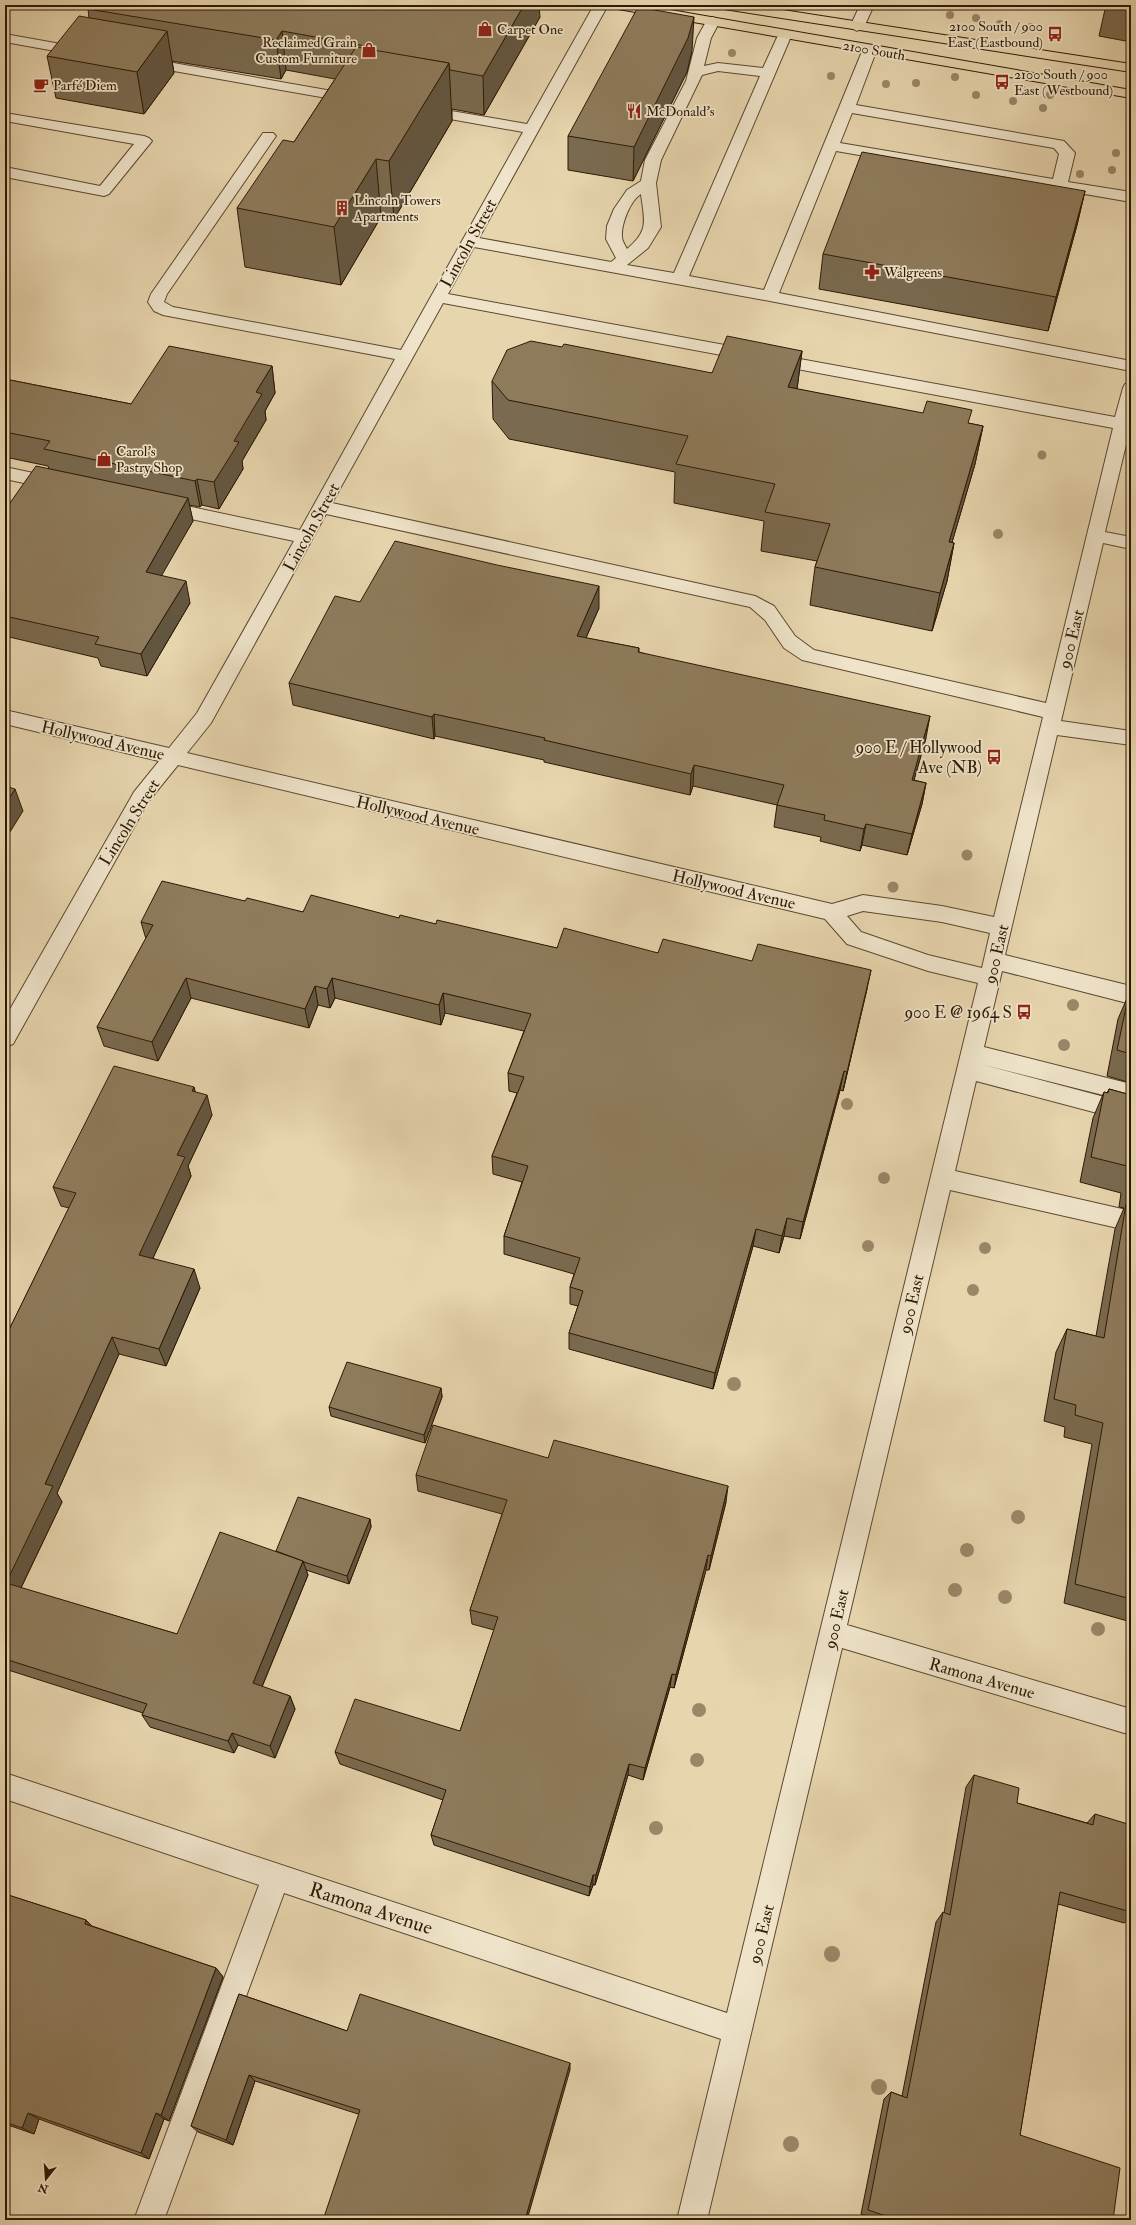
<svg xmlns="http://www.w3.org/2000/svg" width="1136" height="2225" viewBox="0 0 1136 2225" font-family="'IM FELL Double Pica',serif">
  <rect width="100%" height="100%" fill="#e7d5ae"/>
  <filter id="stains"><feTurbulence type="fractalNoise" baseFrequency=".005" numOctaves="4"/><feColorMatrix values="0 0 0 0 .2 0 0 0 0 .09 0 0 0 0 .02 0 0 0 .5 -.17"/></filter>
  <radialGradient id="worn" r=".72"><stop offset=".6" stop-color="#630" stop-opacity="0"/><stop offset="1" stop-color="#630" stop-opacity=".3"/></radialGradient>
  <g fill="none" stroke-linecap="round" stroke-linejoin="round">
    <g stroke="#5c482e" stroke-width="2">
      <g id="minor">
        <path d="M594,5H608L479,238L611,262L616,258L606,239L607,226L614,209L627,190L641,181L645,160L686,81L697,38L708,18L713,17L720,21L711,38L704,66L718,63L763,68L780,31L785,30L792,34L689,276L764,290L863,49L870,45L877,49L856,105L1064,141L1075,153L1068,182L1131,192V202L836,151L779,293L1131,361V371L770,301L474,247L448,294L1115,417L1123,388L1125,384L1131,383V424L1105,532L1131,537V549L1103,543L1061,721L1131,731V745L1057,735L1005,955L1131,986V1004L1002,971L984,1047L1131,1084V1102L980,1064L1131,1104V1122L976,1081L955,1171L1131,1211V1231L950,1190L847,1625L1131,1709V1735L842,1648L707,2220H677L721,2039L284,1893L164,2220H134L259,1885L5,1799V1773L727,2013L978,983L928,971L847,944L825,919L178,765L148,802L13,1044L5,1047V1018L134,792L159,761L5,724V710L169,748L197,713L294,541L163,513L157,511L154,507L157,503L163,501L300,530L395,359L163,315L154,311L148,302L151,294L263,133H273L276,136L167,294L164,302L173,307L401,350L523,132L422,114L417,113L415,110L417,107L422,106L527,124ZM718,71L760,76L674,273L627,265L648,248L661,227L656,183L661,160L702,75ZM852,113L1054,148L1059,154L1053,179L840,143ZM641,194C644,220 650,230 627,249C625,245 622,241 622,237C621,224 630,201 641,194ZM443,303L1113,428L1046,703L814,650L795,636L774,606L755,596L332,503ZM326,514L750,607L765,620L784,648L802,660L1043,717L994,917L942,906L863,895L832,904L187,753L211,723ZM863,911L942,922L990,933L982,968L928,955L861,932L847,916Z"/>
        <polygon points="860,5 874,5 864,27 857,31 850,27"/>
        <polygon points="5,34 83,48 90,52 83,56 5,42"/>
        <polygon points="145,58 355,95 360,96 362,99 360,102 355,103 140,65 138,62 140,59"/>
        <polygon points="5,113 144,136 149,138 152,141 109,194 104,196 5,177 5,167 100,186 134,144 5,121"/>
        <polygon points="5,467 57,478 63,480 66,484 63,488 57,490 5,479"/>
      </g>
    </g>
    <g stroke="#2d1903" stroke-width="2">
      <g id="major">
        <polygon points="611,5 642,5 1131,90 1131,98 618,9"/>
        <polygon points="717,5 751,5 1131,64 1131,72 724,9"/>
      </g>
    </g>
    <use href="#minor" fill="#efe4ca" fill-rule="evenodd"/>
    <use href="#major" fill="#e7d5ae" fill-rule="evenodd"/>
  </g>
  <g fill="#9a8768">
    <circle cx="950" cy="15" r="4"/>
    <circle cx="976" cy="18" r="4"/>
    <circle cx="1000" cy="24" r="4"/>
    <circle cx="1031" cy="27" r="4"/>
    <circle cx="732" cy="53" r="4"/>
    <circle cx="831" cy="76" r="4"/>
    <circle cx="955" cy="77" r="4"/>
    <circle cx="916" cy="83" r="4"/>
    <circle cx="886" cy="84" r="4"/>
    <circle cx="1021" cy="89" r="4"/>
    <circle cx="976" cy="95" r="4"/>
    <circle cx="1050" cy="95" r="4"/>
    <circle cx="1013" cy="101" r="4"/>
    <circle cx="1043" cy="108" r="4"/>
    <circle cx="1116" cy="153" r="4"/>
    <circle cx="1112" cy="170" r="4"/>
    <circle cx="1080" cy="174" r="4"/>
    <circle cx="1042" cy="455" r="4.5"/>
    <circle cx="998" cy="534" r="5"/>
    <circle cx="967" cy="855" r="5.5"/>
    <circle cx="893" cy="887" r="5.5"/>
    <circle cx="1073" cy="1005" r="6"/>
    <circle cx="1064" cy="1045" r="6"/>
    <circle cx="847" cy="1104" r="6"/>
    <circle cx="884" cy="1178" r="6"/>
    <circle cx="868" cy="1246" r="6"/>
    <circle cx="985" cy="1248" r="6"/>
    <circle cx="973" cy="1290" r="6"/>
    <circle cx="734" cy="1384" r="7"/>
    <circle cx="1018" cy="1517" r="7"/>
    <circle cx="967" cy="1550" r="7"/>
    <circle cx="955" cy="1590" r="7"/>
    <circle cx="1005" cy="1597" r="7"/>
    <circle cx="1098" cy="1629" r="7"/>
    <circle cx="699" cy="1710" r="7"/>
    <circle cx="697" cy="1760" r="7"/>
    <circle cx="656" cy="1828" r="7"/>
    <circle cx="832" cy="1954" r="8"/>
    <circle cx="879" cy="2087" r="8"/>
    <circle cx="791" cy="2144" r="8"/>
  </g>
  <g fill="#7a6a4f" stroke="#2d1903">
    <polygon points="1106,5 1131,5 1131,42 1099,36"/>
    <polygon points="88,9 540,17 484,115 452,109 452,121 394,219 381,217 341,285 245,267 237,208 294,142 335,79 286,70 281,79 172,61 174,73 144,114 56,98 47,56 89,18"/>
    <polygon points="692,51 687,72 633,181 568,170 568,136"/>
    <polygon points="1085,191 1077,225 1048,331 819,289 823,254"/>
    <polygon points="802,351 797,389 983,426 975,464 952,542 954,543 947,581 932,631 810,605 815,567 817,561 761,551 764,521 674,503 675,472 509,439 493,419 492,381 712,373"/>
    <polygon points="272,366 275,393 265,411 266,420 242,461 243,469 219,509 202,505 200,507 189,505 193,521 161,575 190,603 147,676 101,666 98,658 5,636 5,510 49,469 48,466 5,457 5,379 131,404"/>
    <polygon points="360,602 599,608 586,638 639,648 639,652 926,738 914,780 926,783 922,804 907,855 862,845 860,851 820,841 821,837 774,827 777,805 693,786 690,795 544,762 544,760 435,736 434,739 293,705 289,683"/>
    <polygon points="245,901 303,912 399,918 436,924 557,948 658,953 867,989 843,1091 840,1090 800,1239 784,1236 779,1253 753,1246 713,1389 569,1349 569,1333 578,1306 570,1304 570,1287 574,1274 504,1254 504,1236 522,1182 493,1174 492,1156 517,1093 509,1091 508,1073 524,1031 445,1013 441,1025 335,998 330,1008 318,1005 309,1028 191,998 158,1061 104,1046 97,1027 146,939 141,922"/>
    <polygon points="1131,971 1131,985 1129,984"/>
    <polygon points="1131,989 1131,1083 1107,1076 1118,1019"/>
    <polygon points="194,1087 195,1092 212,1115 188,1166 191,1176 153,1258 200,1288 166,1366 119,1354 57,1493 62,1502 21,1588 177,1634 276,1551 370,1519 371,1527 349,1584 306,1570 308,1575 262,1687 290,1696 295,1709 275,1758 238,1745 234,1753 150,1727 142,1715 143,1713 5,1669 5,1338 69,1208 61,1206 53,1187"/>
    <polygon points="1109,1089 1131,1095 1131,1622 1064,1603 1092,1444 1064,1437 1065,1427 1044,1421 1056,1352 1067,1329 1096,1336 1115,1229 1124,1208 1119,1207 1121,1193 1080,1182 1093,1118 1104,1092 1107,1093"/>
    <polygon points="441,1388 442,1397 425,1443 331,1416 329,1407"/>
    <polygon points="548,1458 726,1502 709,1570 706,1570 674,1688 670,1687 643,1780 628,1775 595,1885 593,1885 589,1896 434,1845 431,1835 443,1800 340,1764 335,1752 460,1731 494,1630 472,1624 470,1610 502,1514 418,1491 416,1475"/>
    <polygon points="974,1775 1017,1803 1087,1823 1095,1814 1131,1912 1131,1918 1124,1923 1058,1904 1020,2135 1113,2220 879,2220 861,2214 884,2099 891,2092 902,2096 936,1922 943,1912 944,1913 966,1787"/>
    <polygon points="5,1894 86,1920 92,1926 216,1968 223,1977 169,2121 164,2119 149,2159 39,2119 34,2134 5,2124"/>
    <polygon points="239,1994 347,2031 570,2070 358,2114 255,2081 233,2145 198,2132 191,2126"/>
  </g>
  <g fill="#635640" stroke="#2d1903">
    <polygon points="524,5 539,5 540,17 484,115 483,76"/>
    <polygon points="694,17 692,51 687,72 633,181 634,147"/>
    <polygon points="167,31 174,73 144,114 137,72"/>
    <polygon points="282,31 286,70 281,79 276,40"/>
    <polygon points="449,63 452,121 394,219 389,161"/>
    <polygon points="376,159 381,217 341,285 334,227"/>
    <polygon points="1085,191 1077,225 1048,331 1056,297"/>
    <polygon points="802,351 797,389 788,387"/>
    <polygon points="272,366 275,393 265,411 266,420 242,461 243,469 219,509 214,482 256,392"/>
    <polygon points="983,426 975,464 941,580 949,542"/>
    <polygon points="197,479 202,505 200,507 195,481"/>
    <polygon points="188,498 193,521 151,594 146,572"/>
    <polygon points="954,543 947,581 932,631 940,593"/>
    <polygon points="186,581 190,603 147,676 141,654"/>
    <polygon points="599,586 599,608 577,658 577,636"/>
    <polygon points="434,714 435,736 434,739 432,717"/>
    <polygon points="930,716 926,738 908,801 912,780"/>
    <polygon points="694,765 693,786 690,795 691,774"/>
    <polygon points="926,783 922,804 907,855 912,834"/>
    <polygon points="15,789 23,811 5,840 5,805"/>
    <polygon points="866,824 862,845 860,851 864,829"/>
    <polygon points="871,970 867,989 843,1091 847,1072"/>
    <polygon points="186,978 191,998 158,1061 152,1042"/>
    <polygon points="332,978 335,998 330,1008 327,989"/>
    <polygon points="315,986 318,1005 309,1028 305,1009"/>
    <polygon points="443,993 445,1013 441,1025 439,1005"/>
    <polygon points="844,1071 840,1090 800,1239 803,1222"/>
    <polygon points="194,1087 199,1107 192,1091"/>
    <polygon points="207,1095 212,1115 188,1166 191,1176 146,1273 139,1255 177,1155"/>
    <polygon points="787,1218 784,1236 779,1253 782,1236"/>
    <polygon points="756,1229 753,1246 713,1389 715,1373"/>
    <polygon points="194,1269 200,1288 166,1366 159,1349"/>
    <polygon points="112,1337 119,1354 57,1493 62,1502 16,1598 6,1583 45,1484"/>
    <polygon points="441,1388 442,1397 425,1443 424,1435"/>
    <polygon points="728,1486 726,1502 709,1570 711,1556"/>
    <polygon points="370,1519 371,1527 349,1584 347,1576"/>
    <polygon points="708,1555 706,1570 674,1688 676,1675"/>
    <polygon points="303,1561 308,1575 258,1696 253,1683"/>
    <polygon points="672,1674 670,1687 643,1780 645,1768"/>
    <polygon points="290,1696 295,1709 275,1758 270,1746"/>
    <polygon points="232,1733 238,1745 234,1753 228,1741"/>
    <polygon points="629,1764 628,1775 595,1885 596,1875"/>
    <polygon points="593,1875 593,1885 589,1896 590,1887"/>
    <polygon points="86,1920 95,1930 85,1924"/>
    <polygon points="216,1968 223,1977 169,2121 161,2115"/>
    <polygon points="570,2063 570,2070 527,2220 525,2220"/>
    <polygon points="249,2075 255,2081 233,2145 226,2140"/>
    <polygon points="28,2113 39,2119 34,2134 22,2128"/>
    <polygon points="156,2113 164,2119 149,2159 141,2153"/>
  </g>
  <g fill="#8e7b5c" stroke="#2d1903">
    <polygon points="91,5 524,5 483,76 450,70 449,63 369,50 371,47 282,31 276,40 88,9"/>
    <polygon points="638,7 694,17 688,38 634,147 568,136"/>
    <polygon points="79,16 167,31 137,72 47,56"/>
    <polygon points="356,47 449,63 389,161 376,159 334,227 237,208 283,140 294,142"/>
    <polygon points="862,152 1085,191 1056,297 823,254"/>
    <polygon points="727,336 802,351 788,387 923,413 927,401 972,410 968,423 983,426 949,542 954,543 940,593 815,567 830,524 765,512 775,484 676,464 688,436 508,400 492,381 507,350 531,341 562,347 564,344 712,373"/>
    <polygon points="169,346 272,366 256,392 262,394 234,441 239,442 214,482 197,479 195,481 44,449 50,441 5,432 5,379 131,404"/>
    <polygon points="36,466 188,498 146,572 186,581 141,654 95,644 99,637 5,616 5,510"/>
    <polygon points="395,541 497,565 599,586 577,636 639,648 638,652 930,716 912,780 926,783 912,834 866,824 864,829 824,820 825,815 777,805 784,785 694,765 691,774 544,740 545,738 434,714 432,717 289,683 335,596 360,602"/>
    <polygon points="5,786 15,789 5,805"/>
    <polygon points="162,881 245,901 247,898 303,912 311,895 399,918 400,915 436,924 437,920 557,948 564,928 658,953 663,939 752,961 758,944 871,970 847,1072 844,1071 803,1222 787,1218 782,1236 756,1229 715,1373 569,1333 583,1291 570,1287 580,1258 504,1236 528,1166 492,1156 524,1077 508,1073 531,1014 443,993 439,1005 332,978 327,989 315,986 305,1009 186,978 152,1042 97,1027 153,925 141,922"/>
    <polygon points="1129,993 1131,993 1131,1054 1117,1050"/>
    <polygon points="114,1066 194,1087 192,1091 207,1095 177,1155 185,1157 139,1255 194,1269 159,1349 112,1337 45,1484 53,1486 6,1583 177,1634 220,1532 303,1561 253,1683 290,1696 270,1746 232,1733 228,1741 142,1715 147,1704 5,1659 5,1338 76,1193 53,1187"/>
    <polygon points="1109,1089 1131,1095 1131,1167 1091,1157 1104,1092 1108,1093"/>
    <polygon points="1126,1204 1131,1205 1131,1599 1075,1584 1103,1423 1075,1415 1076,1405 1054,1399 1067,1329 1104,1338"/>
    <polygon points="347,1362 441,1388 424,1435 329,1407"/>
    <polygon points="433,1425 548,1458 554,1440 728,1486 711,1556 708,1555 676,1675 672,1674 645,1768 629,1764 596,1875 593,1875 590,1887 431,1835 446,1790 335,1752 355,1699 460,1731 498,1617 470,1610 507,1500 416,1475"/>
    <polygon points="298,1497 370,1519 347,1576 304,1562 303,1561 276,1551"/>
    <polygon points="974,1775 1019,1788 1017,1803 1093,1825 1095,1814 1131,1825 1131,1912 1060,1892 1020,2135 1120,2168 1113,2220 1056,2220 1054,2219 1054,2220 898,2220 868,2210 891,2092 907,2098 943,1912 950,1915"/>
    <polygon points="5,1894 86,1920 85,1924 216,1968 161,2115 156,2113 141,2153 28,2113 22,2128 5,2122"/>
    <polygon points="239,1994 347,2031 360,1994 570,2063 525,2220 323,2220 360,2110 249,2075 226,2140 191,2126"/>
  </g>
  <defs>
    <g id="shop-bare" transform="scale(1.2)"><path d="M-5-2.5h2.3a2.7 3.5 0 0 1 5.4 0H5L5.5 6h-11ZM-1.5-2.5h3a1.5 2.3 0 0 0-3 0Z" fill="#8f2418" stroke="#efe4ca" stroke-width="2.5" paint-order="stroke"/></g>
    <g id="bus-bare" transform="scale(1.2)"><path d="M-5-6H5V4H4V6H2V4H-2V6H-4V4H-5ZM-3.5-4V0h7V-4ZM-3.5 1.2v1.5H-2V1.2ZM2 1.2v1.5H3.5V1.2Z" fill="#8f2418" stroke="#efe4ca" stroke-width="2.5" paint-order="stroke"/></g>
    <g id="cafe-bare" transform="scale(1.2)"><path d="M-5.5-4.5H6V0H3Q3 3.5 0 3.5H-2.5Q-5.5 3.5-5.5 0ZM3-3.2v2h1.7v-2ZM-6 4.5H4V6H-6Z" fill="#8f2418" stroke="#efe4ca" stroke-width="2.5" paint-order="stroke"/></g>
    <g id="restaurant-bare" transform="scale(1.2)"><path d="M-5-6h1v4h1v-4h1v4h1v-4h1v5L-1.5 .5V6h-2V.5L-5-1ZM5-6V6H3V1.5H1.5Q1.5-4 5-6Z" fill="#8f2418" stroke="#efe4ca" stroke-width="2.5" paint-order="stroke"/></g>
    <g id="building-bare" transform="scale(1.2)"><path d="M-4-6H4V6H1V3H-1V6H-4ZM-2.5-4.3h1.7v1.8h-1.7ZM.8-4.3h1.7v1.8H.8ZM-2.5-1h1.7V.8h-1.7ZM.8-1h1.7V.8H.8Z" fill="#8f2418" stroke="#efe4ca" stroke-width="2.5" paint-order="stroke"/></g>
    <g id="pharmacy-bare" transform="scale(1.2)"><path d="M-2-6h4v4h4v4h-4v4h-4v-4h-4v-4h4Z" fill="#8f2418" stroke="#efe4ca" stroke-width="2.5" paint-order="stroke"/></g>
  </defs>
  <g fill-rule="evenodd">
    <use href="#shop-bare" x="485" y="29"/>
    <use href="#bus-bare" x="1055" y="34"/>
    <use href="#shop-bare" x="369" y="50"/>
    <use href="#bus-bare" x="1002" y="82"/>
    <use href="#cafe-bare" x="41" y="85"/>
    <use href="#restaurant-bare" x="634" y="111"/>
    <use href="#building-bare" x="342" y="208"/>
    <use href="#pharmacy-bare" x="872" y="272"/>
    <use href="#shop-bare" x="104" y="459"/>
    <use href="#bus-bare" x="994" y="757"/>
    <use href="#bus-bare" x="1024" y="1012"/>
  </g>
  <g text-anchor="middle" stroke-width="3.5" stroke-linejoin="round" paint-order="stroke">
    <g font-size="14" fill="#2d1903" stroke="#efe4ca" text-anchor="start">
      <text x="1043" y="31" text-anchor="end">2100 South / 900<tspan x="1043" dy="16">East (Eastbound)</tspan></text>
      <text x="497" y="34">Carpet One</text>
      <text x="357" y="47" text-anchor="end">Reclaimed Grain<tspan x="357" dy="16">Custom Furniture</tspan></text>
      <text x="1014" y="79">2100 South / 900<tspan x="1014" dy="16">East (Westbound)</tspan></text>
      <text x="53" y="90">Parfé Diem</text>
      <text x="646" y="116">McDonald's</text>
      <text x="354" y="205">Lincoln Towers<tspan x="354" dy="16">Apartments</tspan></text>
      <text x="884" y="277">Walgreens</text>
      <text x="116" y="456">Carol's<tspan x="116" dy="16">Pastry Shop</tspan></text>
    </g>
    <g font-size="14" fill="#2d1903" stroke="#efe4ca">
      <text transform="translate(874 50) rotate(10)" y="5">2100 South</text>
    </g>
    <g font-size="17" fill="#2d1903" stroke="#efe4ca">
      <text transform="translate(468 243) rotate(-61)" y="6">Lincoln Street</text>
      <text transform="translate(311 527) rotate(-61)" y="6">Lincoln Street</text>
      <text transform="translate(1071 639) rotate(-76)" y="6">900 East</text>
      <text transform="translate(103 740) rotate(13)" y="6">Hollywood Avenue</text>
      <text transform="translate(418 815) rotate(13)" y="6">Hollywood Avenue</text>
      <text transform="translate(129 822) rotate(-58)" y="6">Lincoln Street</text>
      <text transform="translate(734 889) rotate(13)" y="6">Hollywood Avenue</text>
      <text transform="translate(996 954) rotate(-77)" y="6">900 East</text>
      <text transform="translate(911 1304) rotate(-77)" y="6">900 East</text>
      <text transform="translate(836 1619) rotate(-77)" y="6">900 East</text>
      <text transform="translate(982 1678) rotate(16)" y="6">Ramona Avenue</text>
      <text transform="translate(761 1934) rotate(-76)" y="6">900 East</text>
    </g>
    <g font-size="17" fill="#2d1903" stroke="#efe4ca" text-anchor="end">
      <text x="982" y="753">900 E / Hollywood<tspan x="982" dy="20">Ave (NB)</tspan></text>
      <text x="1012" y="1018">900 E @ 1964 S</text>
    </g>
    <g font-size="20" fill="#2d1903" stroke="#efe4ca">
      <text transform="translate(371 1908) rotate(18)" y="7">Ramona Avenue</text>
    </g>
  </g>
  <rect width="1136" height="2225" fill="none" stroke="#e7d5ae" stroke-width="20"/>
  <rect x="6" y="6" width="1124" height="2213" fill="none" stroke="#2d1903" stroke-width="2"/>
  <rect x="10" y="10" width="1116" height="2205" fill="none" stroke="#2d1903"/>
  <g transform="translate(46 2179) rotate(197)" stroke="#efe4ca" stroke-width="3" paint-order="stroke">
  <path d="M0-3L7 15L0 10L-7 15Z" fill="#2d1903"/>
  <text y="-6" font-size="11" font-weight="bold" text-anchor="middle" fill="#2d1903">N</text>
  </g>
  <rect width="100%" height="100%" filter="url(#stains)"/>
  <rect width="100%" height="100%" fill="url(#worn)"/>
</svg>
